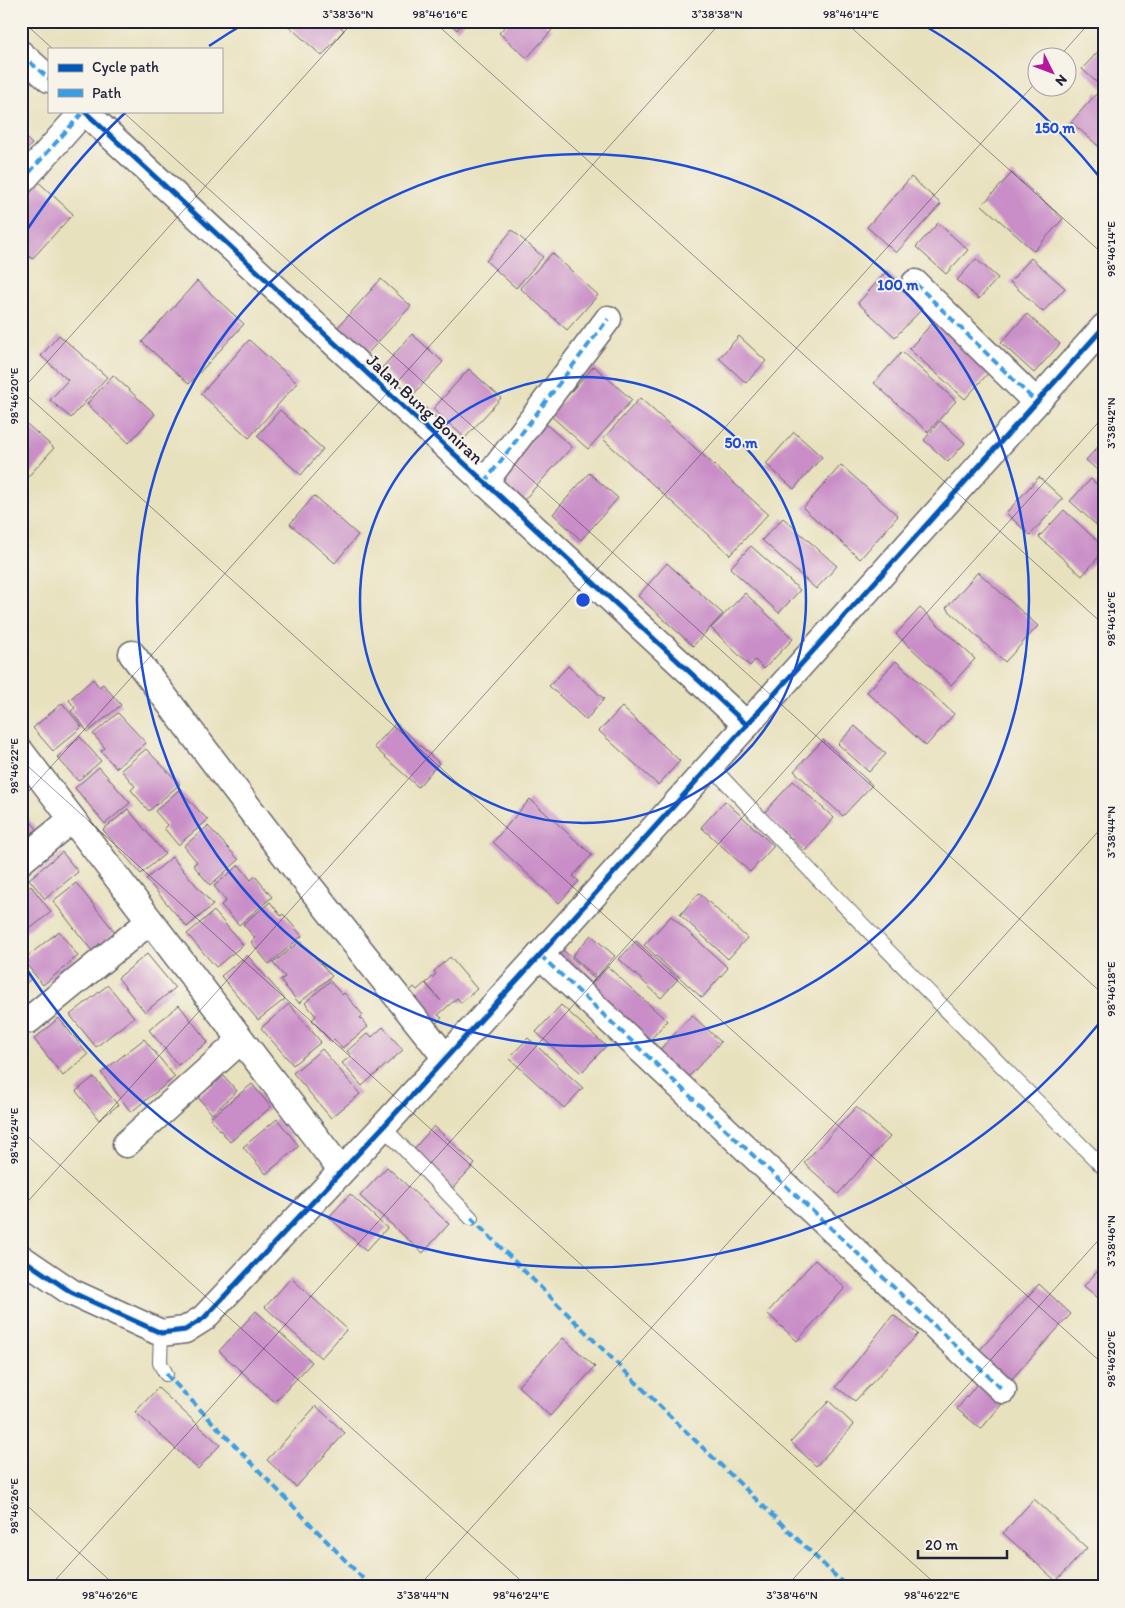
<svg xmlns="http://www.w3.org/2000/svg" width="1125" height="1608" viewBox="0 0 1125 1608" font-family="Itim,sans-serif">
  <rect width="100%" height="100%" fill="#f7f3e8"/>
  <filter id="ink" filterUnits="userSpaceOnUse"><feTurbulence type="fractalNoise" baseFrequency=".02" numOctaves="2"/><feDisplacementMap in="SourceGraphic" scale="10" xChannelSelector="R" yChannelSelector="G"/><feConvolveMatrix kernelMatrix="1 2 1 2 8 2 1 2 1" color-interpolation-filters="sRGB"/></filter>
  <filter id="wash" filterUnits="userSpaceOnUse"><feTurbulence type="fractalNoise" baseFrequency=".0096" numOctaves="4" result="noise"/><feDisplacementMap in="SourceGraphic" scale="20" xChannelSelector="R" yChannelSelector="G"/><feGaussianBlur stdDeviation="1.12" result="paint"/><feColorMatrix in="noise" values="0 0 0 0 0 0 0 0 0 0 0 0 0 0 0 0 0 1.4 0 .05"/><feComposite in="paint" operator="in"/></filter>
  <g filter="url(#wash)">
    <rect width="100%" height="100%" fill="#e8e1be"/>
    <g id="blocks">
      <g fill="#c98ec7">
        <polygon points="283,21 334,21 344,30 322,56"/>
        <polygon points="447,21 465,21 457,30"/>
        <polygon points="510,21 541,21 552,30 527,58 499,33"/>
        <polygon points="1104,45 1104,89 1082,69"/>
        <polygon points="1098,92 1104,97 1104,151 1071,122"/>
        <polygon points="21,133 32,144 21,156"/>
        <polygon points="1012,173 1063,219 1034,251 982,205"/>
        <polygon points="32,176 73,214 32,259 21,249 21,188"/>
        <polygon points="911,177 941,204 896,253 867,227"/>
        <polygon points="938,223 968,250 946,274 916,247"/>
        <polygon points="512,230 543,257 516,288 486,261"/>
        <polygon points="552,253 598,295 567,330 520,288"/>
        <polygon points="1031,258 1065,288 1043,312 1010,282"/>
        <polygon points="976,259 998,278 979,299 957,280"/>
        <polygon points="887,271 925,306 895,337 858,303"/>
        <polygon points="381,279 411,306 367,354 337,328"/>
        <polygon points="197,281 244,324 189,384 142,342"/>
        <polygon points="1027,314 1060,344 1034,373 1001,343"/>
        <polygon points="935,320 991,370 965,399 909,349"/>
        <polygon points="412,334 443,362 412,396 382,368"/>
        <polygon points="59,335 107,377 71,418 50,400 68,380 41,356"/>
        <polygon points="739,336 766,361 746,383 719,358"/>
        <polygon points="249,340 297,383 249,438 201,394"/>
        <polygon points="902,352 956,401 928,432 874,383"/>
        <polygon points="594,366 632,400 588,449 550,415"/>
        <polygon points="469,369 501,398 465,438 433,409"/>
        <polygon points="113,375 155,414 129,443 87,404"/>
        <polygon points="640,398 768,514 730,555 603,439"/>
        <polygon points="280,410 323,449 301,475 257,436"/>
        <polygon points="21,419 54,448 25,480 21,477"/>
        <polygon points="541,420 572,447 523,501 493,474"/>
        <polygon points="940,421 965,443 948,462 924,440"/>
        <polygon points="794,432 822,457 794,489 766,464"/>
        <polygon points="1104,440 1104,476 1086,460"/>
        <polygon points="841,465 898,516 860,559 803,508"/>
        <polygon points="589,473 618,498 581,540 553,514"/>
        <polygon points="1039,477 1063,499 1030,535 1006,513"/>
        <polygon points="1091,479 1104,491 1104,532 1070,501"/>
        <polygon points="314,496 358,535 335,563 290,524"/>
        <polygon points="1064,510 1104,547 1104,551 1082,576 1039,537"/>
        <polygon points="783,518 837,566 816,589 762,540"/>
        <polygon points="751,546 800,590 779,613 730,568"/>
        <polygon points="667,563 723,614 693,646 638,596"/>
        <polygon points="978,572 1038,626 1005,662 946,608"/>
        <polygon points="745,593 793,639 764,669 755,660 750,666 711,628"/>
        <polygon points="920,608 975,659 951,685 896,634"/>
        <polygon points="896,661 954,714 926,746 867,692"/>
        <polygon points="568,666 604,699 586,720 549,686"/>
        <polygon points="93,679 99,687 103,684 121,705 88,732 71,711 75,708 69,700"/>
        <polygon points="62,703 82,727 53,751 33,728"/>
        <polygon points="622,707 680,761 658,785 599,731"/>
        <polygon points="118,713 146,743 116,768 101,751 105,748 93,734"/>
        <polygon points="396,723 439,763 418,787 374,747"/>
        <polygon points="855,726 886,754 869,772 838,744"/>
        <polygon points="80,737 101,761 78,781 57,757"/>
        <polygon points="823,740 872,785 843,816 794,771"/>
        <polygon points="146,749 180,784 149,811 131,790 135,786 121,770"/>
        <polygon points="99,767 130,803 105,824 75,788"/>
        <polygon points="793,781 834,818 805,851 764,813"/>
        <polygon points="179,790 208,820 178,845 164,828 167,825 155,811"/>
        <polygon points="530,799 592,855 573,876 579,881 559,903 493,842"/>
        <polygon points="725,801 774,846 750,872 701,827"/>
        <polygon points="128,809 165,854 141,874 103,830"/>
        <polygon points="21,810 37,829 21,841"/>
        <polygon points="208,826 239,860 210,885 193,865 197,862 184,846"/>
        <polygon points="62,852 78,872 45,899 29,879"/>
        <polygon points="172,857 213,905 187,927 146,879"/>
        <polygon points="239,865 251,880 255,876 272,897 239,925 221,905 226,901 214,886"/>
        <polygon points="76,883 115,932 92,951 53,901"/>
        <polygon points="31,886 51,912 21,936 21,894"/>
        <polygon points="699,893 747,938 728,959 680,915"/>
        <polygon points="270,902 281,916 283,914 302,936 269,964 251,942 255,938 243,924"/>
        <polygon points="214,911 243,945 216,967 187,934"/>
        <polygon points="671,916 728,968 702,998 644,945"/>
        <polygon points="59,931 78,956 43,985 23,960"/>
        <polygon points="591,935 615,956 596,977 572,956"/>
        <polygon points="300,941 332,976 299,1003 280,980 285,977 273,963"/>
        <polygon points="636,941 678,979 661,998 619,959"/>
        <polygon points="562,949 595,979 583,992 549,962"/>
        <polygon points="147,954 175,988 145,1012 118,978"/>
        <polygon points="247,955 285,999 258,1020 221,976"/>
        <polygon points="450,957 477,989 461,1003 457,998 438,1015 442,1018 429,1029 402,998 414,987 417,990 425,983 441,1001 426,983 436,974 434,971"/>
        <polygon points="21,967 31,979 21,987"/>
        <polygon points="608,967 667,1021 643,1048 583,993"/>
        <polygon points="330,981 342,995 344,993 363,1015 360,1018 368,1027 342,1048 334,1039 331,1042 312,1020 316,1016 305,1003"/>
        <polygon points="108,985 134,1017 96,1047 70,1015"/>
        <polygon points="289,1004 321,1042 293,1065 261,1028"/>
        <polygon points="179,1005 208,1042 178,1065 149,1030"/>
        <polygon points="561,1005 606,1046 581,1073 536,1032"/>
        <polygon points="692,1015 721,1042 684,1082 655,1055"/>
        <polygon points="59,1018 88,1055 63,1076 34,1039"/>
        <polygon points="383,1027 403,1050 362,1086 342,1063 351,1056 347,1051 368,1033 372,1037"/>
        <polygon points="528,1038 583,1088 564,1108 509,1058"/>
        <polygon points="144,1039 175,1077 131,1112 101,1073"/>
        <polygon points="322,1049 360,1094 331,1118 293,1073"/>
        <polygon points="224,1076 237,1091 212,1114 198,1097"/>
        <polygon points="94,1077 118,1105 99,1120 76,1091"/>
        <polygon points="252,1084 271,1107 230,1142 210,1118"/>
        <polygon points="856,1107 890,1137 838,1194 804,1163"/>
        <polygon points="277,1119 299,1146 266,1174 243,1147"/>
        <polygon points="434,1126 475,1164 451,1190 411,1152"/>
        <polygon points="387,1167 449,1224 423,1253 360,1196"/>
        <polygon points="350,1194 387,1228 366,1251 329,1217"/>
        <polygon points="815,1260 845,1288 797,1341 767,1313"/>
        <polygon points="1104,1264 1104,1303 1084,1286"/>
        <polygon points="291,1278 347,1329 321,1358 265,1307"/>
        <polygon points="1039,1284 1071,1314 1009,1382 977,1353"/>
        <polygon points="256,1311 312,1362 275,1402 219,1351"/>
        <polygon points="893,1315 918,1334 855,1401 836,1387"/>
        <polygon points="563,1338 595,1367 550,1416 518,1386"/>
        <polygon points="977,1384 1002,1404 981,1429 957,1409"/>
        <polygon points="158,1388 220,1445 198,1469 135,1412"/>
        <polygon points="829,1401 854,1425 816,1466 791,1442"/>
        <polygon points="316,1406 345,1433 296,1487 267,1460"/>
        <polygon points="1034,1499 1087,1548 1056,1581 1003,1533"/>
      </g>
    </g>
  </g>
  <g filter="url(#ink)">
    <use href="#blocks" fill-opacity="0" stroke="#676569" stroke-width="1"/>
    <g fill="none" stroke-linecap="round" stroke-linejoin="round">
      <g stroke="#676569" stroke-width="16">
        <g id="service">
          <path d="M711,766C839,903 971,1036 1104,1168"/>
          <polyline points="383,1127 471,1218"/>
          <polyline points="161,1333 160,1363 166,1374"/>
        </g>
      </g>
      <g stroke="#676569" stroke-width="29">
        <g id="minor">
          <polyline points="21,54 49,79"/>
          <polyline points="84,111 747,725"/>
          <polyline points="21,182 84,111"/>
          <polyline points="915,283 1035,401"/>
          <polyline points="484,483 608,319"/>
          <polyline points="132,654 287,858 446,1058"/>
          <polyline points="21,752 341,1170"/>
          <polyline points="21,861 72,819"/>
          <polyline points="540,955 1003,1390"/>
          <polyline points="29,1020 150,921"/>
          <polyline points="126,1144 241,1040"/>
          <polyline points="21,1258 71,1292 161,1333 185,1330 204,1318 383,1127 540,955 1104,327"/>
        </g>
      </g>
      <use href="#service" stroke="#fff" stroke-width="14"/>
      <use href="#minor" stroke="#fff" stroke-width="26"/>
      <g stroke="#3c9ce2" stroke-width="4" stroke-dasharray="8 4" stroke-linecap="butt">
        <polyline points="21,54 49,79"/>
        <polyline points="21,182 84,111"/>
        <polyline points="915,283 1035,401"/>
        <polyline points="484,483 608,319"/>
        <polyline points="540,955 1003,1390"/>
        <polyline points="471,1218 671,1417 847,1587"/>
        <polyline points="166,1374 371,1587"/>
      </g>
      <g stroke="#f7f3e8" stroke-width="8">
        <g id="cycleway">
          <polyline points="84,111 747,725"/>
          <polyline points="21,1258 71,1292 161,1333 185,1330 204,1318 383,1127 540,955 1104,327"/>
        </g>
      </g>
      <use href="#cycleway" stroke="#0057b8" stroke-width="5"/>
    </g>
  </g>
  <path fill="none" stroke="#22223b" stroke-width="1" stroke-opacity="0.45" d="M22,21L53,49M433,21L1104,625M844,21L1104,255M1058,58L1091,21M122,111L1104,995M21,390L1104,1365M21,391L354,21M21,760L939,1587M21,800L722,21M21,1130L528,1587M21,1209L1038,80M21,1500L117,1587M49,1587L1104,416M418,1587L1104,825M786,1587L1104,1234"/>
  <g fill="none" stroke="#1d4ed8" stroke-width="2.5">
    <circle cx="583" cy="600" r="223"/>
    <circle cx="583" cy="600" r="446"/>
    <path d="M1102 1020A668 668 0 0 1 23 964M23 236A668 668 0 0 1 127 111M209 46A668 668 0 0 1 249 21M917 21A668 668 0 0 1 1102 180"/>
  </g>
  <g text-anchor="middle" stroke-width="4" stroke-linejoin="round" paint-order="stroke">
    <g font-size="18" fill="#22223b" stroke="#f7f3e8">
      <text transform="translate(425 409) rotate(43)" y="6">Jalan Bung Boniran</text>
    </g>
  </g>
  <circle cx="583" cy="600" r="8" fill="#1d4ed8" stroke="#f7f3e8" stroke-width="2.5"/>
  <g font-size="15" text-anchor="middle" font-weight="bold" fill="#1d4ed8" stroke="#f7f3e8" stroke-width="4" stroke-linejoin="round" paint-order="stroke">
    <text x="1055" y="133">150 m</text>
    <text x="898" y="290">100 m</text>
    <text x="741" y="448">50 m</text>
  </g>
  <rect width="1125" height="1608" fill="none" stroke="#f7f3e8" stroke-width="55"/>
  <rect x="48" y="48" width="175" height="65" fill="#f7f3e8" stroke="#a29fa3"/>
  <rect x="58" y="64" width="25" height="8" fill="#0057b8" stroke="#a29fa3"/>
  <text x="92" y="72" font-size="15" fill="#22223b">Cycle path</text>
  <rect x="58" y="89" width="25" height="8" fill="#3c9ce2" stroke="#a29fa3"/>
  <text x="92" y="98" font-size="15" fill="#22223b">Path</text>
  <g transform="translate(1052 72) rotate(132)"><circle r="24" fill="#f7f3e8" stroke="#a29fa3"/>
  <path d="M0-4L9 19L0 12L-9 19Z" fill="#b5179e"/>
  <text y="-8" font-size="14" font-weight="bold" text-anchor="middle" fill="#22223b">N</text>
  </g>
  <path d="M918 1550v8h89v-8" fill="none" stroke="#22223b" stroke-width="2.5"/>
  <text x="925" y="1550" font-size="15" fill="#22223b" stroke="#f7f3e8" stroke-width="4" paint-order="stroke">20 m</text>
  <rect x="28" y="28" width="1070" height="1552" fill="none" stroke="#22223b" stroke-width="2"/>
  <g font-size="12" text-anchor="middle" fill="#22223b">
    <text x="348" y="18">3°38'36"N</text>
    <text x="440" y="18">98°46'16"E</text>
    <text x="717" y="18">3°38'38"N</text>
    <text x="851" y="18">98°46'14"E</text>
    <text transform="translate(1111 249) rotate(-90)" y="4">98°46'14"E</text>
    <text transform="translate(14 396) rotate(-90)" y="4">98°46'20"E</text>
    <text transform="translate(1111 423) rotate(-90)" y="4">3°38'42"N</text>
    <text transform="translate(1111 619) rotate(-90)" y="4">98°46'16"E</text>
    <text transform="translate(14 766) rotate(-90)" y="4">98°46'22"E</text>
    <text transform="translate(1111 832) rotate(-90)" y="4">3°38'44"N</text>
    <text transform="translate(1111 989) rotate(-90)" y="4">98°46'18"E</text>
    <text transform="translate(14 1136) rotate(-90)" y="4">98°46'24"E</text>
    <text transform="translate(1111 1241) rotate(-90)" y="4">3°38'46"N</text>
    <text transform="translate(1111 1359) rotate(-90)" y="4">98°46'20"E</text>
    <text transform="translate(14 1506) rotate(-90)" y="4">98°46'26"E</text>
    <text x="110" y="1599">98°46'26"E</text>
    <text x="423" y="1599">3°38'44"N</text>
    <text x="521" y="1599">98°46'24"E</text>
    <text x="792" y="1599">3°38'46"N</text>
    <text x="932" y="1599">98°46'22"E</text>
  </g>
</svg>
